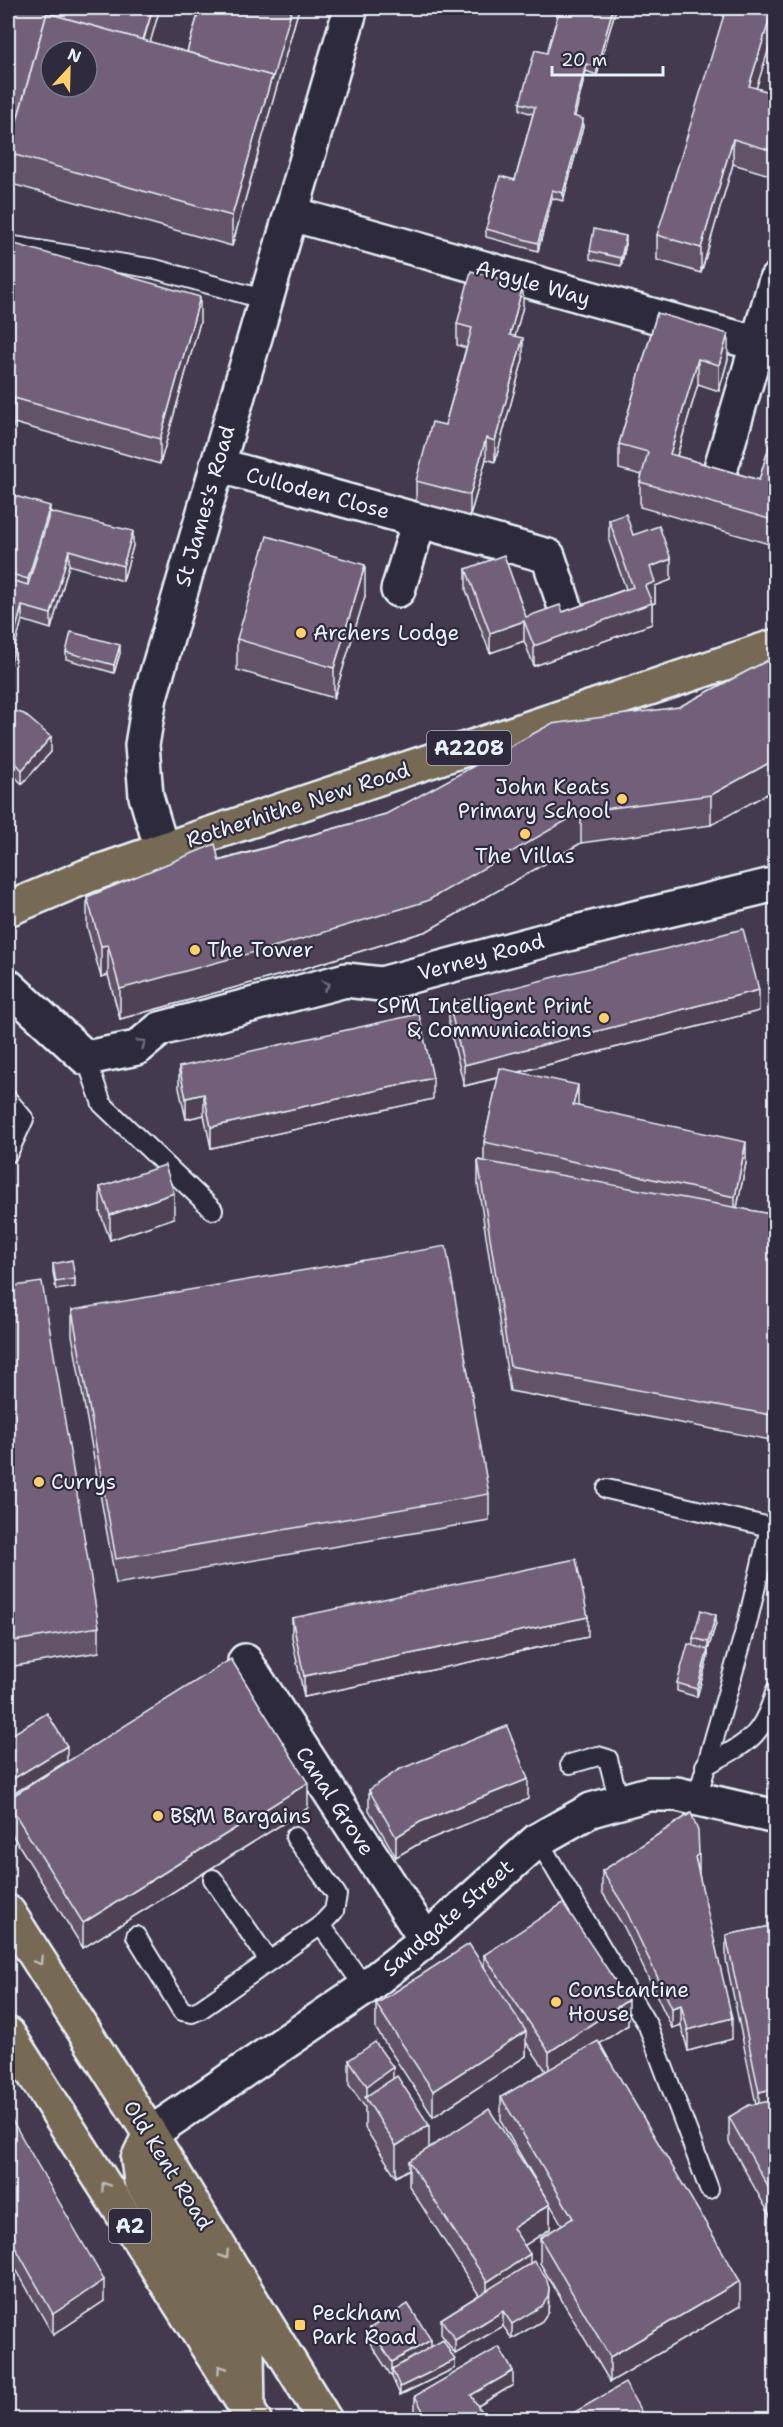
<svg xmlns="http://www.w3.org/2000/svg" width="783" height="2427" viewBox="0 0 783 2427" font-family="'Shantell Sans',sans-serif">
  <rect width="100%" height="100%" fill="#433a4f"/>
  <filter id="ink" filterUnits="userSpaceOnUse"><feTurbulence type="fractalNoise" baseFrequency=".0167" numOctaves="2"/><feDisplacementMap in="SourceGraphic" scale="12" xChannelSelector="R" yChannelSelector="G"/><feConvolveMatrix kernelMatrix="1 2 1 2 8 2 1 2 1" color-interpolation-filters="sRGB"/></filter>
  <g filter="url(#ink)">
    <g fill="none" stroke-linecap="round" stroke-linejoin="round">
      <g stroke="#e8f1f8" stroke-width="22">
        <g id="lane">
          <polyline points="8,245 155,269 266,300"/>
          <polyline points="86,1058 102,1104 213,1210"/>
          <polyline points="8,1100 24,1119 8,1153"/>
          <polyline points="607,1489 770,1527 747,1624 697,1798"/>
          <polyline points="570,1764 598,1756 608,1759 619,1801"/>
          <path d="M705,1766C748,1742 761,1740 776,1690"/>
          <polyline points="295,1837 337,1895 334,1911 321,1925"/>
          <polyline points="538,1840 648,2026 709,2189"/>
          <polyline points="213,1879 269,1961"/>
          <polyline points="136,1936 182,2011 192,2013 201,2009 321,1925 365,1988"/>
        </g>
      </g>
      <g stroke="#e8f1f8" stroke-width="38">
        <g id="street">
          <path d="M291,214C453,258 613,307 776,348"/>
          <polyline points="217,465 548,556 568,616"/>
          <polyline points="720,471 776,280"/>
          <polyline points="398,590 419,521"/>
          <polyline points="8,986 86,1058 137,1048 160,1029 346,980 381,984 568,934 776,884"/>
          <polyline points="245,1661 426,1940"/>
          <polyline points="150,2134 365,1988 426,1940 538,1840 591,1810 648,1794 677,1794 776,1817"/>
        </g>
      </g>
      <g stroke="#e8f1f8" stroke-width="38">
        <polyline id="secondary" points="162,850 146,796 142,745 150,697 351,8"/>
      </g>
      <g stroke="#e8f1f8" stroke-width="38">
        <polyline id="primary" points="8,909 87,876 162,850 776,646"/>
      </g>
      <g stroke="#e8f1f8" stroke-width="38">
        <g id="highway">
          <polyline points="8,1912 150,2134 325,2420"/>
          <polyline points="8,2034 254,2420"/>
          <polyline points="150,2134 138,2159 141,2181 247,2351 248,2411"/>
        </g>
      </g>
      <use href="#lane" stroke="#2f2a3d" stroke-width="18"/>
      <use href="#street" stroke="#2f2a3d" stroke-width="33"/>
      <use href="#secondary" stroke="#2f2a3d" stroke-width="33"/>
      <use href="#primary" stroke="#766a54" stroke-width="33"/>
      <use href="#highway" stroke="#766a54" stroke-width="33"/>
    </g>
    <g fill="#625369" stroke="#e8f1f8" stroke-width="1.5">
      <polygon points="8,8 160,8 150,42 187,52 200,8 299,8 232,246 8,183"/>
      <polygon points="560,8 616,8 597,75 586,71 574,117 583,127 563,201 552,198 538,251 486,237 486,229 515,180 533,114 520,110 520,103 547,53"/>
      <polygon points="776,8 776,26 756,88 776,94 776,177 733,164 701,273 657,260 657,235"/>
      <polygon points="8,242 200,322 160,464 14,423 8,444"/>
      <polygon points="626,244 621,266 590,259 590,251"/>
      <polygon points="523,306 515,336 523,359 495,462 486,459 470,516 416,501 416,481 445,425 466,348 457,345 457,324"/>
      <polygon points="657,313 728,359 719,391 698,384 677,456 759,480 776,424 776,546 640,507 640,482 642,475 619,469 619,444"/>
      <polygon points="776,363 776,403 772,402 772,377"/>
      <polygon points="8,494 133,546 123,581 69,565 51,629 22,620 8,673"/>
      <polygon points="609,520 633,535 671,580 655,586 655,603 652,604 652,624 534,666 524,641 490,653 466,590 466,569 526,617 563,612 626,589 609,541"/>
      <polygon points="365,596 334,698 237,670 237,639"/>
      <polygon points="66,652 120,653 114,673 66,659"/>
      <polygon points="776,656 711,825 581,843 427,931 302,969 120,1019 108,975 101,977 87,927 87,897 386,814 679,707"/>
      <polygon points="8,709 51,752 22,784 8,769"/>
      <polygon points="449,1004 759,1011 520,1072 578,1106 746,1163 737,1208 776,1215 776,1441 510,1391 478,1185 478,1160 484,1161 484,1142 498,1078 464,1086 449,1024"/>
      <polygon points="179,1067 433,1099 211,1148 204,1115 186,1119 179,1088"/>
      <polygon points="100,1187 174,1218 110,1240 100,1212"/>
      <polygon points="53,1264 75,1279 75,1287 56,1290 53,1272"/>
      <polygon points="8,1287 99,1627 99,1652 8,1667"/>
      <polygon points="72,1310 489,1494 489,1520 116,1584 72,1335"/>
      <polygon points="292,1618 588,1637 304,1697 292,1638"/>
      <polygon points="716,1623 708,1650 708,1657 697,1697 677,1691 677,1683 693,1646 693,1638"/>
      <polygon points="369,1790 528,1799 420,1843 396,1857 369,1810"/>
      <polygon points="8,1799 308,1808 83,1948 8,1828"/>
      <polygon points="602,1871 699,1874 732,2039 688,2051 681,2025 672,2028 624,1927 602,1892"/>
      <polygon points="776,1925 776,2226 729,2142 729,2117 756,2104 726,1960 726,1935"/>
      <polygon points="484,1955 628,2025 600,2043 740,2306 610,2382 540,2263 540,2238 562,2225 550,2204 550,2229 524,2245 530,2264 549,2303 548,2312 542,2321 512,2339 503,2326 455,2354 441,2334 441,2319 479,2295 409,2186 409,2169 396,2177 365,2128 365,2107 349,2085 349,2060 393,2079 429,2148 546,2198 501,2122 501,2097 546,2071 526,2042 526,2056 433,2117 376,2029 376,2004 484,1967"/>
      <polygon points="8,2113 104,2301 53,2335 8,2255"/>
      <polygon points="370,2328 431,2348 455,2368 400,2395 392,2377 370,2343"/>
      <polygon points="513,2385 478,2406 486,2420 420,2420 415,2411 415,2396"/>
    </g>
    <g fill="#504355" stroke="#e8f1f8" stroke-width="1.5">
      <polygon points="153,8 160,8 142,71 142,46"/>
      <polygon points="292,8 299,8 232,246 232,216 272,76"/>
      <polygon points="613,8 616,8 597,75 597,67"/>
      <polygon points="773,8 776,8 776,26 749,111 749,86"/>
      <polygon points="586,64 586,71 573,124 573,116"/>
      <polygon points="583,119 583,127 563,201 563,193"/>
      <polygon points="733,139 733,164 701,273 701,248"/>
      <polygon points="552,190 552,198 538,251 538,243"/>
      <polygon points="626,236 626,244 621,266 621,258"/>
      <polygon points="523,285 523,306 510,356 510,335"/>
      <polygon points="200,297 200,322 160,464 160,439"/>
      <polygon points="728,334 728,359 719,391 719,365"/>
      <polygon points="523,338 523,359 495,462 495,441"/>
      <polygon points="698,359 698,384 670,479 670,454"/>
      <polygon points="14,398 14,423 8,444 8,419"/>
      <polygon points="486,438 486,459 470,516 470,495"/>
      <polygon points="50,506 50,526 28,600 28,579"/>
      <polygon points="133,531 133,546 123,581 123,566"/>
      <polygon points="69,550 69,565 51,629 51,614"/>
      <polygon points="671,559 671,580 655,586 655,603 652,604 652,624 534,666 534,646 645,586 650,567"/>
      <polygon points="365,565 365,596 334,698 334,668"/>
      <polygon points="22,606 22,620 8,673 8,658"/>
      <polygon points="524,621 524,641 490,653 490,633"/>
      <polygon points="120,645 120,653 114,673 114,665"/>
      <polygon points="51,737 51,752 22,784 22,770"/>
      <polygon points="776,759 776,789 711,825 711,795"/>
      <polygon points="581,812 581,843 427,931 302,969 120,1019 120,989"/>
      <polygon points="108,945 108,975 101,977 101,946"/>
      <polygon points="759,990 759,1011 464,1086 464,1065"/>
      <polygon points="433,1078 433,1099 211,1148 211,1127"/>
      <polygon points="578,1085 578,1105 573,1125 573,1105"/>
      <polygon points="204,1094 204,1115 186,1119 186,1098"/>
      <polygon points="746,1142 746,1163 735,1217 735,1197"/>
      <polygon points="174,1193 174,1218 110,1240 110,1215"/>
      <polygon points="716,1615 716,1623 708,1650 708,1642"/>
      <polygon points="588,1617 588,1637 304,1697 304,1676"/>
      <polygon points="708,1650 708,1657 697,1697 697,1689"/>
      <polygon points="67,1746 67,1761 8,1797 8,1782"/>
      <polygon points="528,1779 528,1799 420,1843 396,1857 396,1837 420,1822"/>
      <polygon points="308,1783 308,1808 83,1948 83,1923"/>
      <polygon points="699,1854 699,1874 695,1857"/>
      <polygon points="628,2000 628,2025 549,2077 549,2052"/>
      <polygon points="681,2005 681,2025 672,2028 672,2008"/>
      <polygon points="732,2018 732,2039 688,2051 688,2030"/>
      <polygon points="526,2031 526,2056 433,2117 433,2091"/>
      <polygon points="393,2067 393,2092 367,2101 367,2086"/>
      <polygon points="776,2088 776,2114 759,2117 759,2092"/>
      <polygon points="429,2125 429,2155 409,2161 409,2169 396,2177 396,2146"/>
      <polygon points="550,2204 550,2229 513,2253 513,2228"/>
      <polygon points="530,2254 530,2280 487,2307 487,2282"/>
      <polygon points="104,2280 104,2301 53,2335 53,2314"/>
      <polygon points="740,2281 740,2306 610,2382 610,2357"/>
      <polygon points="549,2288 548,2312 542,2321 512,2339 512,2324"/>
      <polygon points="503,2311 503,2326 455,2354 455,2340"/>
      <polygon points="431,2340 431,2355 392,2369 392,2377 392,2362"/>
      <polygon points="455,2360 455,2368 400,2395 400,2387"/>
      <polygon points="513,2371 513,2385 471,2410 471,2395"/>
    </g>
    <g fill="#72607a" stroke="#e8f1f8" stroke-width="1.5" fill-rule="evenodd">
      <polygon points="8,8 153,8 143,40 47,13 8,152"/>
      <polygon points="200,8 292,8 272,81 272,76 187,52"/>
      <polygon points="560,8 613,8 597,67 586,64 573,116 583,119 563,193 552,190 538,243 486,229 500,176 515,180 535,107 520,103 535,50 547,53"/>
      <polygon points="726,8 773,8 749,86 776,94 776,152 733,139 701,248 657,235"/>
      <path d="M47,13L272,76L232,216L8,153ZM51,51H87V87H51Z"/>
      <polygon points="594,229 626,236 621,258 590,251"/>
      <polygon points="8,242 200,297 160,439 14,398 8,419"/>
      <polygon points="471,271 523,285 510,335 523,338 495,441 486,438 470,495 416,481 432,422 445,425 472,328 457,324"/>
      <polygon points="657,313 728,334 719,365 698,359 670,454 759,480 776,424 776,521 640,482 648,452 619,444"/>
      <polygon points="776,363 776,378 772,377"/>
      <polygon points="8,494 50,506 28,579 8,573"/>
      <polygon points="50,512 133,531 123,566 69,550 51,614 22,606 8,658 8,579 28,585"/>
      <polygon points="626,514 633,535 659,526 671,559 650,567 655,582 645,586 652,603 534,646 524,621 490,633 466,569 504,555 526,617 560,605 563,612 633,587 609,520"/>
      <polygon points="267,536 365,565 334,668 237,639"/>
      <polygon points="71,632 120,645 114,665 66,652"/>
      <polygon points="776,656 776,759 711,795 581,812 427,901 302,939 120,989 108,945 101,946 87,897 215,844 219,861 386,814 551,724 679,707"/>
      <polygon points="8,709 24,714 51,737 22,770 8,754"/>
      <polygon points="743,929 759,990 464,1065 449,1004"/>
      <polygon points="419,1014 433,1078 211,1127 204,1094 186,1098 179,1067"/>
      <polygon points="500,1068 578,1085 573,1105 746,1142 735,1197 484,1142"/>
      <polygon points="478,1160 776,1215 776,1416 510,1366"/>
      <polygon points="165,1165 174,1193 110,1215 100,1187"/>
      <polygon points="446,1246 489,1494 116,1559 72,1310"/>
      <polygon points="72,1260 75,1279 56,1282 53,1264"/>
      <polygon points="42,1282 99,1627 8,1642 8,1287"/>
      <polygon points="576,1559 588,1617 304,1676 292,1618"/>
      <polygon points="701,1610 716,1615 708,1642 693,1638"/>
      <polygon points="688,1644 708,1650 697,1689 677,1683"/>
      <polygon points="231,1659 308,1783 83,1923 8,1803 8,1799"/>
      <polygon points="47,1713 67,1746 8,1782 8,1737"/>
      <polygon points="507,1726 528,1779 420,1822 396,1837 369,1790 398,1770"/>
      <polygon points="691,1813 698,1831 699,1854 695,1857 732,2018 688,2030 681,2005 672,2008 624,1906 602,1871"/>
      <polygon points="563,1903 628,2000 549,2052 484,1955"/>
      <polygon points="776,1925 776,2088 759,2092 726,1935"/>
      <polygon points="469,1944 526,2031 433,2091 376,2004"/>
      <polygon points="598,2041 740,2281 610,2357 540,2238 573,2218 501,2097"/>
      <polygon points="375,2042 393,2067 367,2086 349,2060"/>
      <polygon points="397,2076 429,2125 396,2146 365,2097"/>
      <polygon points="776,2100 776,2201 729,2117 749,2105"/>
      <polygon points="489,2109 550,2204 513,2228 530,2254 487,2282 409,2161"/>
      <polygon points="8,2113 104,2280 53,2314 8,2234"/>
      <polygon points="534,2261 546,2277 549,2288 548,2297 542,2306 512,2324 503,2311 455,2340 441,2319"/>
      <polygon points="408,2304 431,2340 392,2362 370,2328"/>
      <polygon points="443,2340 455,2360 400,2387 392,2369"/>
      <polygon points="499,2347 513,2371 471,2395 486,2420 428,2420 415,2396"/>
      <polygon points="625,2383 646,2420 561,2420"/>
    </g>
    <defs><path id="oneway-chevron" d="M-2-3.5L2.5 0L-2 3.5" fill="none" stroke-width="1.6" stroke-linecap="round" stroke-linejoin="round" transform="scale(1.5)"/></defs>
    <g stroke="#70707e">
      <use href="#oneway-chevron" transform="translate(326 985) rotate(-15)"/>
      <use href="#oneway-chevron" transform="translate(142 1043) rotate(-35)"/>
    </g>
    <g stroke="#babbb6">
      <use href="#oneway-chevron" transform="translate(39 1961) rotate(57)"/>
      <use href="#oneway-chevron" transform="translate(105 2186) rotate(-123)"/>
      <use href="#oneway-chevron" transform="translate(225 2255) rotate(58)"/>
      <use href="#oneway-chevron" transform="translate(221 2369) rotate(-123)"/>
    </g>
  </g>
  <g fill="#ffd166" stroke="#2f2a3d" stroke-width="2">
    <circle cx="301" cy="633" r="6"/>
    <circle cx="622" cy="799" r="6"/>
    <circle cx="525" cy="834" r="6"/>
    <circle cx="195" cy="950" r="6"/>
    <circle cx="604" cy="1018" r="6"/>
    <circle cx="39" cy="1482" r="6"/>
    <circle cx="158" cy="1816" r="6"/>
    <circle cx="556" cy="2002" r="6"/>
    <rect x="294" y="2319" width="12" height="12" rx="3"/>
  </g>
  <g text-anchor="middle" stroke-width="4.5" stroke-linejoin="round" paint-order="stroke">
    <g fill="#2f2a3d" stroke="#b0b5c0" stroke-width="1.5">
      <rect x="427" y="731" width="84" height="34" rx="4.5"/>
      <rect x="109" y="2209" width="42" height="34" rx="4.5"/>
    </g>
    <g font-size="20" font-weight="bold" fill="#e8f1f8">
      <text x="469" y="755">A2208</text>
      <text x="130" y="2233">A2</text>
    </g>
    <g font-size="21" fill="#e8f1f8" stroke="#2f2a3d">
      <text transform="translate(533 283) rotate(16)" y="7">Argyle Way</text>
      <text transform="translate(318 493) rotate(15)" y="7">Culloden Close</text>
      <text transform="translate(205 506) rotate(-74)" y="7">St James's Road</text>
      <text transform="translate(298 805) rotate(-18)" y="7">Rotherhithe New Road</text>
      <text transform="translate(481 957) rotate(-15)" y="7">Verney Road</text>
      <text transform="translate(335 1801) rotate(57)" y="7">Canal Grove</text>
      <text transform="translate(448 1918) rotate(-41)" y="7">Sandgate Street</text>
      <text transform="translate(168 2165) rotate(58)" y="7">Old Kent Road</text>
    </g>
    <g font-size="21" fill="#e8f1f8" stroke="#2f2a3d" text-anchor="start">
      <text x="313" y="640">Archers Lodge</text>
      <text x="610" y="794" text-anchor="end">John Keats<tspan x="610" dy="24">Primary School</tspan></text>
      <text x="525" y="863" text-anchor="middle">The Villas</text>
      <text x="207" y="957">The Tower</text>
      <text x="592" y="1013" text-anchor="end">SPM Intelligent Print<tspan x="592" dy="24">&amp; Communications</tspan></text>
      <text x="51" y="1489">Currys</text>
      <text x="170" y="1823">B&amp;M Bargains</text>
      <text x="568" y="1997">Constantine<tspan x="568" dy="24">House</tspan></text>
      <text x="312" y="2320">Peckham<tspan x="312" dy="24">Park Road</tspan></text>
    </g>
  </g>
  <rect width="783" height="2427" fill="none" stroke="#2f2a3d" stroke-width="30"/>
  <rect x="15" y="15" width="753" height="2397" fill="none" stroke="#e8f1f8" stroke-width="2" filter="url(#ink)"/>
  <g transform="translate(69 69) rotate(22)"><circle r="28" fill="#2f2a3d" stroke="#797a88" stroke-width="1.5"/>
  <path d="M0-4.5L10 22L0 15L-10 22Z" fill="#ffd166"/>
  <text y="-9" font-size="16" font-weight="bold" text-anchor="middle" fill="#e8f1f8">N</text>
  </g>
  <path d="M552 66v9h111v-9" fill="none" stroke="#e8f1f8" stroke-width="3"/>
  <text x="561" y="66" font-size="18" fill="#e8f1f8" stroke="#2f2a3d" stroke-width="4.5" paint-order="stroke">20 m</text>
</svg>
